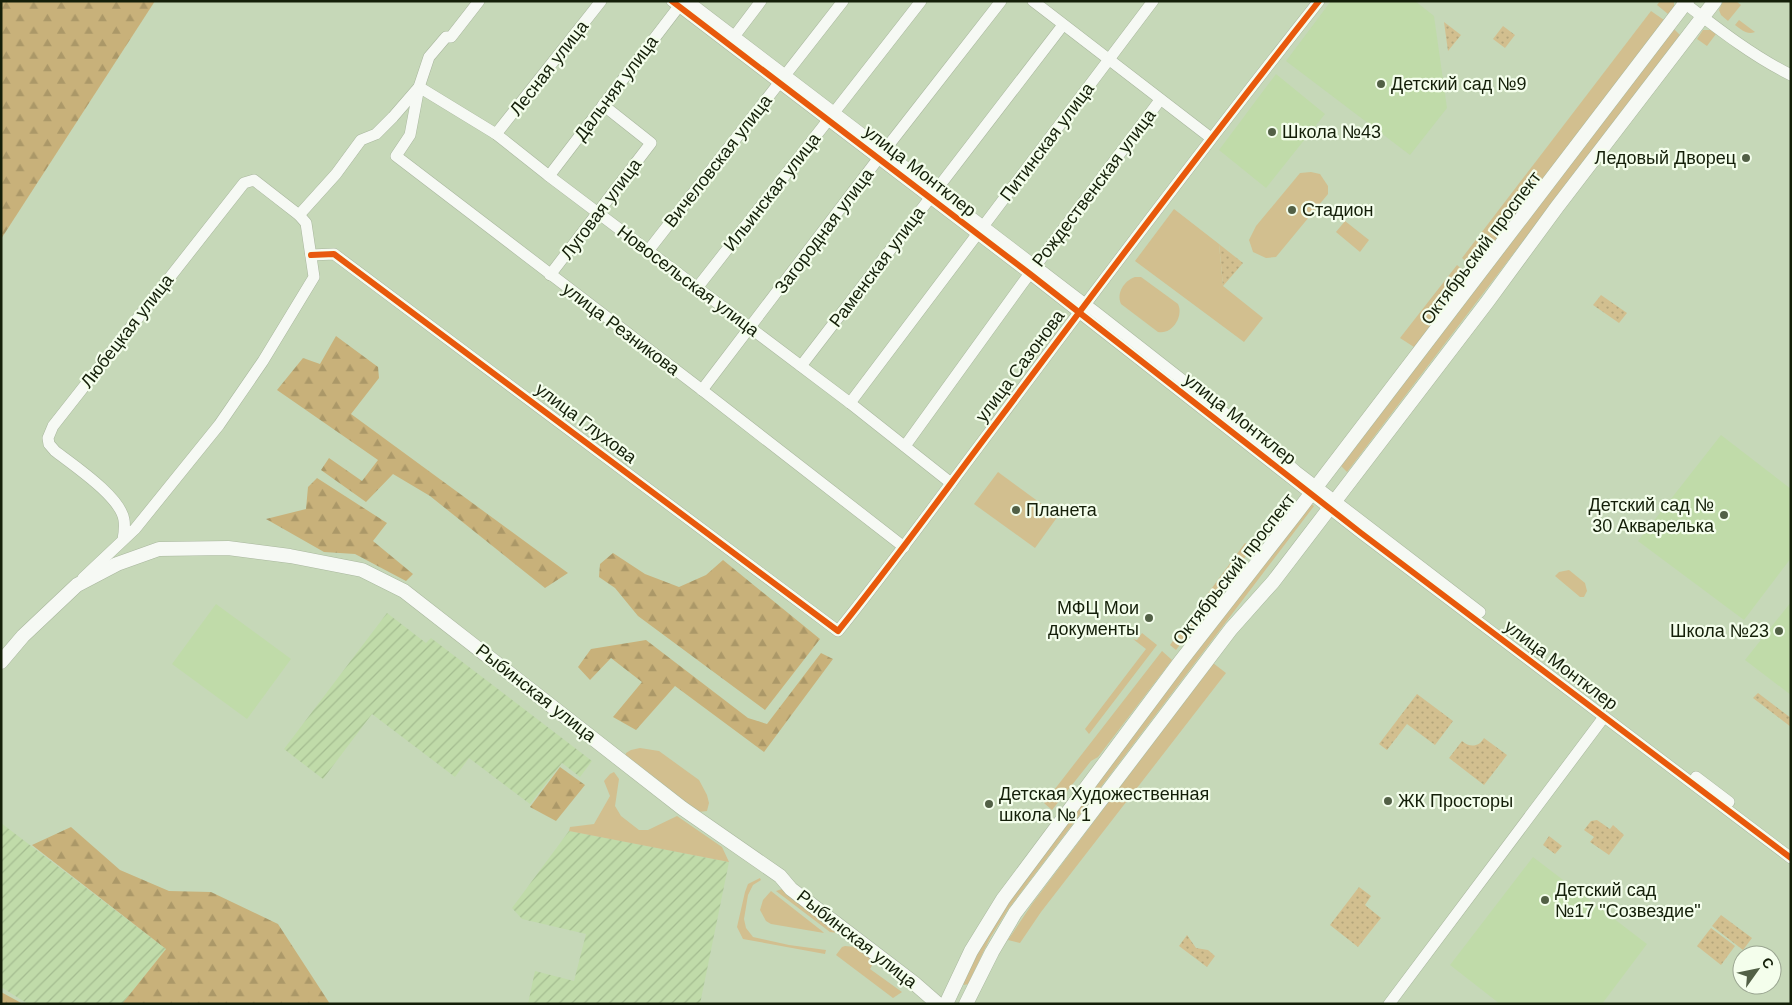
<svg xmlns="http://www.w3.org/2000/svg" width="1792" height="1005" viewBox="0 0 1792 1005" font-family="Arial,sans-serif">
  <defs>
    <pattern id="industrial-furrows" width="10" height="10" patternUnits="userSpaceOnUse" patternTransform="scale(1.25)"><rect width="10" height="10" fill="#c0dba9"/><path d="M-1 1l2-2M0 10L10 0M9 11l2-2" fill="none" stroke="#a4bc90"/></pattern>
    <pattern id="forest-firs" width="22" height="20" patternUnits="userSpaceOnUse" patternTransform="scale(1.25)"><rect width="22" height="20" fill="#c8b17a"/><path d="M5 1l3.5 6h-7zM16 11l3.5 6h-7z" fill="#ab9868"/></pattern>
    <pattern id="park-dots" width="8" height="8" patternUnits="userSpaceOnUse" patternTransform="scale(1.25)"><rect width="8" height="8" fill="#d2bf8f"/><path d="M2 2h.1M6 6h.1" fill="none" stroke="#b3a47a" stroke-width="1.8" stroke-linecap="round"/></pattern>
  </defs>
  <rect width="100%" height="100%" fill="#c6d8b8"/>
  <g fill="#c0dba9">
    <polygon points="1331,1 1415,1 1434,16 1447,108 1410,155 1286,61"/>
    <polygon points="1276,74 1325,114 1266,188 1219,150"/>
    <polygon points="1721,435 1791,489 1791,558 1744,620 1638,541"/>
    <polygon points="1791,602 1791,695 1745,660"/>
    <polygon points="216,604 291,659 247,719 172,664"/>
    <polygon points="1533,857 1647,944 1602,1004 1500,1004 1450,965"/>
  </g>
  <g fill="url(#industrial-furrows)">
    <polygon points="387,613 426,643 431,638 592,761 580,777 562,763 530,804 469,758 455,777 372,714 323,779 284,749"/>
    <polygon points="1,823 166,949 122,1004 28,1004 1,987"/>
    <polygon points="569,831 729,862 700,1004 528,1004 535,971 574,981 586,934 522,919 512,908"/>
  </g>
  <g fill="#d2bf8f">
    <polygon points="1660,1 1674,1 1674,8 1668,14 1657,5"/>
    <polygon points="1723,1 1736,1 1741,5 1728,21 1721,15 1719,10"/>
    <polygon points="1651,11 1664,20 1476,269 1462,258"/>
    <path d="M1739,20L1755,32C1747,35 1742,30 1735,25Z"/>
    <polygon points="1674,29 1680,35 1347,472 1341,466"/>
    <polygon points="1703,30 1711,30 1716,34 1707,46 1697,39"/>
    <polygon points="1311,172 1320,174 1328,186 1328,194 1276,257 1266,258 1253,252 1249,240 1256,226 1300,173"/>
    <polygon points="1174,209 1219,244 1223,286 1263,318 1244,342 1135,261"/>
    <polygon points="1345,221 1369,240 1360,252 1336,232"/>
    <polygon points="1457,265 1470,276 1414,347 1400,338"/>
    <path d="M1135,277H1141L1178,304C1184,316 1172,335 1158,332L1121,304C1116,293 1124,281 1135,277Z"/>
    <polygon points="998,472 1058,516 1035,548 974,504"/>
    <polygon points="1309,502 1314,506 1009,908 990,938 968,984 964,985 962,981 1004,902"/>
    <polygon points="1245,543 1252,548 1176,650 1170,645"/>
    <polygon points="1569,570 1585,583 1587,591 1584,597 1580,597 1555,576 1559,572"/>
    <polygon points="1142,633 1157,645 1089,734 1085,729 1146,649 1133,639 1137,640"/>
    <polygon points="1162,651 1172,660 1098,757 1091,761 1052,810 1044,803"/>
    <polygon points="1213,663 1226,673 1041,912 1020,943 1008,940 1032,904"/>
    <polygon points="640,748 659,751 699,780 707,795 709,803 707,811 698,812 625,757 626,753 631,750"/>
    <polygon points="614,772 619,779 615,806 621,816 639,830 648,830 677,816 722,847 729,862 569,831 570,827 594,824 610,796 604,781 610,774"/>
    <polygon points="760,878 761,880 753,885 748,895 744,919 746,928 753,937 789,945 826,950 825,954 743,939 737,927 745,892 748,884"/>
    <polygon points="782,889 786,890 838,933 830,932 776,891"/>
    <polygon points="771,891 822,931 824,933 771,924 766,921 760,910 763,900"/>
    <path d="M845,946C859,947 868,949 874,962L870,969L902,992L893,998L836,955L842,947Z"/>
  </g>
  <g fill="url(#forest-firs)">
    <polygon points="1,1 155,1 1,239"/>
    <polygon points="336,336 378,367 379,378 351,414 568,573 545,588 430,496 393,474 366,502 321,470 329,458 362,481 378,460 277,390 303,358 320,364"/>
    <polygon points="317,478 387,523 373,541 413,574 406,581 355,554 324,552 266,519 306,509 308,487"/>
    <polygon points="613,553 645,574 679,587 706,575 723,560 820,639 765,710 638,616 615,588 599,577 600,564"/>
    <polygon points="646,640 748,718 767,724 821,653 833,659 764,752 675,686 636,730 613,717 642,682 611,658 590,680 578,667 591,649"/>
    <polygon points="560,767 585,785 556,821 530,807"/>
    <polygon points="71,827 120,870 169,891 211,892 278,924 330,1004 122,1004 166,949 32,845"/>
    <polygon points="1,992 23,1004 1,1004"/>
  </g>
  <g fill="url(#park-dots)">
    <polygon points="1444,22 1461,35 1448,51"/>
    <polygon points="1503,26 1515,35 1505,48 1493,39"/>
    <polygon points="1219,244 1243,263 1223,286"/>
    <polygon points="1601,295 1627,313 1619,323 1593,305"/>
    <polygon points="1758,693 1791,718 1791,727 1753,698"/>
    <polygon points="1417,694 1453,721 1435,745 1407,724 1387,750 1379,744"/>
    <path d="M1484,738L1507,755L1484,785L1449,758L1462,741C1470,748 1479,747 1484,738Z"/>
    <polygon points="1597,820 1610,829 1613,825 1624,835 1609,855 1590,842 1594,837 1584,830 1591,821"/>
    <polygon points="1549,836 1562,846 1555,854 1543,845"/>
    <polygon points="1359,887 1371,896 1365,905 1381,918 1358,947 1330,925"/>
    <polygon points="1721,915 1752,938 1743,950 1712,926"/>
    <polygon points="1711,928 1735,946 1721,965 1697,946"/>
    <polygon points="1187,935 1196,948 1208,950 1215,956 1207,967 1179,946"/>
  </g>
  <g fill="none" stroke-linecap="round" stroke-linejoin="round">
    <g stroke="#a9b79e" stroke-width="12">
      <g id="minor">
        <polyline points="672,1 1030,274 1361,533 1791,858"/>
        <polyline points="688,1 1097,313 1268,447 1296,471 1480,612"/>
        <polyline points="1033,1 1211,138"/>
        <path d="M1682,1C1717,28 1751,55 1791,75"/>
        <polyline points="730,42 761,1"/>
        <polyline points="496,134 601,1"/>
        <polyline points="549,176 683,1"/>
        <polyline points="299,215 336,174 361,140 376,134 393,117 419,87 429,57 446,37 451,37 479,1"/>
        <polyline points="648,251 843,1"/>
        <path d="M311,255L334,254L838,631C893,563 944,492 997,422C1103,280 1209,140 1319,1"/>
        <polyline points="550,275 651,143 603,105"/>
        <polyline points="697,288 921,1"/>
        <polyline points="801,366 1063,25"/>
        <polyline points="702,390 884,151 1001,1"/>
        <polyline points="850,403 1153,1"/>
        <polyline points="905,446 1022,284 1160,100"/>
        <polyline points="904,547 702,390 396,156 410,135 419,87 496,134 549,176 850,403 951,483"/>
        <path d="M83,578L135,529L219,425L263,361L314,277L306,223L299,215L254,180L244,183L53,426L48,438L49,444L55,451C73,465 121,497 124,520C125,526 124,534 123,540"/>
        <polyline points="1696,777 1729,802"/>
        <polyline points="1389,1004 1604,717"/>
      </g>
    </g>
    <g stroke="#a9b79e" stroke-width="15">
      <g id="major">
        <polyline points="1,662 23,636 77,585 117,564 159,549 228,548 290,556 362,570 404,591 682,808 780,876 791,889 914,983 938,1004"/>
        <polyline points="946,1004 971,951 1003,899 1180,662 1294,516 1687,1"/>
        <polyline points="966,1004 992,952 1015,913 1231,629 1273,582 1488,301 1557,207 1715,1"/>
      </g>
    </g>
    <use href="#minor" stroke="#f6f9f4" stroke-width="11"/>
    <use href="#major" stroke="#f6f9f4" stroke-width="14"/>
    <g stroke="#f4feec" stroke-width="9">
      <g id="cycleway">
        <polyline points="672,1 1030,274 1361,533 1791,858"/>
        <path d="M311,255L334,254L838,631C893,563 944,492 997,422C1103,280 1209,140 1319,1"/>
      </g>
    </g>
    <use href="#cycleway" stroke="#e8590c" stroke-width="6"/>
  </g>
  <g fill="#526046" stroke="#f4feec" stroke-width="2">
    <circle cx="1381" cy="84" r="5"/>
    <circle cx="1272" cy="132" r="5"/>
    <circle cx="1746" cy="158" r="5"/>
    <circle cx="1292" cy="210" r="5"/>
    <circle cx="1016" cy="510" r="5"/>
    <circle cx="1724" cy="515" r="5"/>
    <circle cx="1149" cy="618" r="5"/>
    <circle cx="1779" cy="631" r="5"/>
    <circle cx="1388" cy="801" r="5"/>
    <circle cx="989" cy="804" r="5"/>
    <circle cx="1545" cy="900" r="5"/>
  </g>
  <g text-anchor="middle" stroke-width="4.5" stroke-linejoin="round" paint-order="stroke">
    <g font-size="18" fill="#141f09" stroke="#f4feec">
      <text transform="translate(549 68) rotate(-52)" y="6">Лесная улица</text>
      <text transform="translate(616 88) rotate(-53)" y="6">Дальняя улица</text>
      <text transform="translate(1047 142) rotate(-53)" y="6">Питинская улица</text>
      <text transform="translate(718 161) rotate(-52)" y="6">Вичеловская улица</text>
      <text transform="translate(920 171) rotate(38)" y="6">улица Монтклер</text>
      <text transform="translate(1094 188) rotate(-53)" y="6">Рождественская улица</text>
      <text transform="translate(772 192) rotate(-52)" y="6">Ильинская улица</text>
      <text transform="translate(601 209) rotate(-53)" y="6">Луговая улица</text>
      <text transform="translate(824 231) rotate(-53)" y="6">Загородная улица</text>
      <text transform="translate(1481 248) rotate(-53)" y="6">Октябрьский проспект</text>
      <text transform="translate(877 267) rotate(-53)" y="6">Раменская улица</text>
      <text transform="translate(688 281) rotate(37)" y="6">Новосельская улица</text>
      <text transform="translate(621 329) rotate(37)" y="6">улица Резникова</text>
      <text transform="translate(127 331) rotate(-52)" y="6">Любецкая улица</text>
      <text transform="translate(1020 366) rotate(-53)" y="6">улица Сазонова</text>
      <text transform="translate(1240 419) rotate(38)" y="6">улица Монтклер</text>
      <text transform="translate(586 423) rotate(37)" y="6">улица Глухова</text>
      <text transform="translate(1234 569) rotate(-52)" y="6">Октябрьский проспект</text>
      <text transform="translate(1561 665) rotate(37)" y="6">улица Монтклер</text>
      <text transform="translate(536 693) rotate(38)" y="6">Рыбинская улица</text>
      <text transform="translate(857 939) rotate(38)" y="6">Рыбинская улица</text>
    </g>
    <g font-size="18" fill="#141f09" stroke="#f4feec" text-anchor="start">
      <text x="1391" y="90">Детский сад №9</text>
      <text x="1282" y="138">Школа №43</text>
      <text x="1736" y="164" text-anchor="end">Ледовый Дворец</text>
      <text x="1302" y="216">Стадион</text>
      <text x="1714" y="511" text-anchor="end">Детский сад №<tspan x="1714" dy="21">30 Акварелька</tspan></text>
      <text x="1026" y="516">Планета</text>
      <text x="1139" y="614" text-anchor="end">МФЦ Мои<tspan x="1139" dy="21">документы</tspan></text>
      <text x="1769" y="637" text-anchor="end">Школа №23</text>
      <text x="999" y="800">Детская Художественная<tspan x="999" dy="21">школа № 1</tspan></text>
      <text x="1398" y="807">ЖК Просторы</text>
      <text x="1555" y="896">Детский сад<tspan x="1555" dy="21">№17 "Созвездие"</tspan></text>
    </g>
  </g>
  <rect width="1792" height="1005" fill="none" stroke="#141f09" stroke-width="5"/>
  <g transform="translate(1757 970) rotate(57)"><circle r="24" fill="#f4feec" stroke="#9aa591"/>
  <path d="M0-4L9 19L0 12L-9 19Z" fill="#526046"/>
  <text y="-8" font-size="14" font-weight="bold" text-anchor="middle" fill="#141f09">С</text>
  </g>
</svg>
